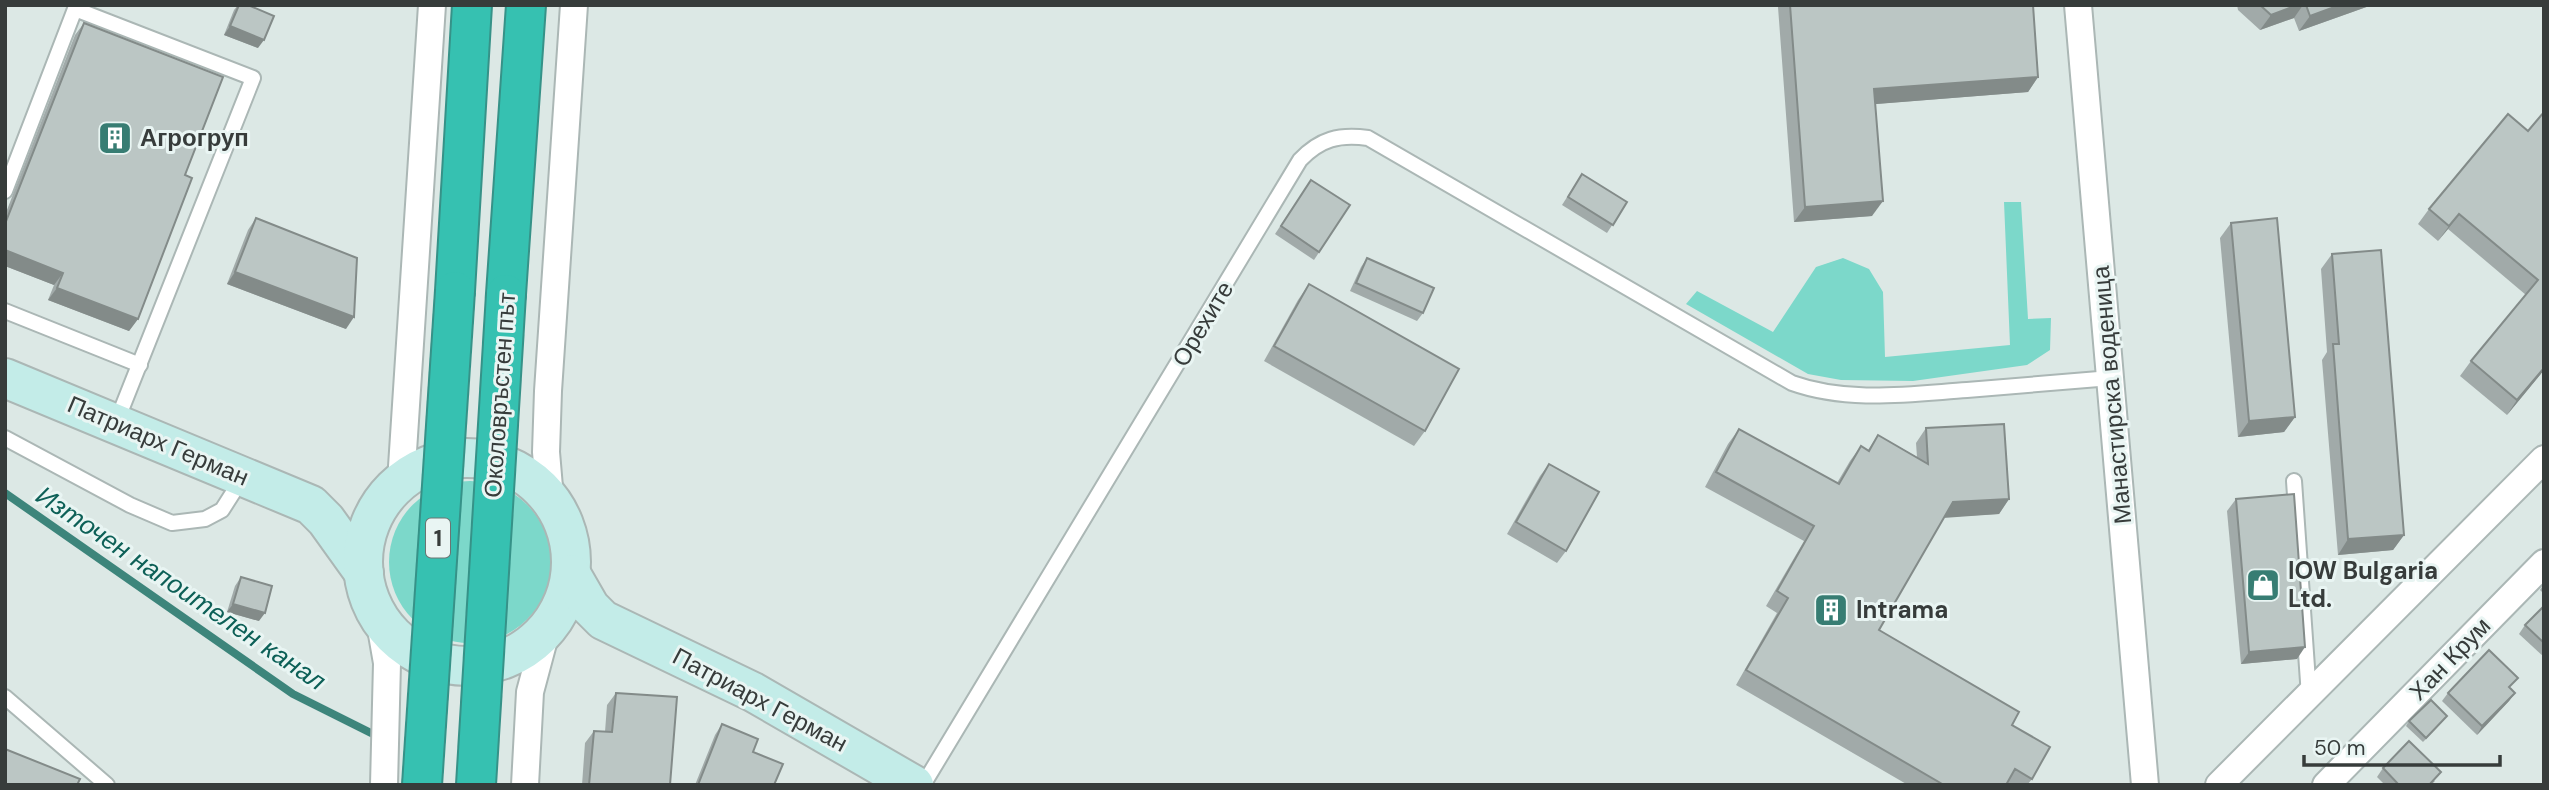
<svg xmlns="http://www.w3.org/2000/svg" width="2549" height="790" viewBox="0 0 2549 790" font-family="'DM Sans',sans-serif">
  <rect width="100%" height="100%" fill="#dce8e5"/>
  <g fill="#7cd8ca">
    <polygon points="2004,202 2021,202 2028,319 2051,318 2050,350 2027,365 1913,381 1841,380 1808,374 1686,304 1697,291 1773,332 1816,267 1843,258 1869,269 1883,292 1885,357 2010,345"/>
    <circle cx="470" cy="562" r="81"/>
  </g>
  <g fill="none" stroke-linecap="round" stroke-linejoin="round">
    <polyline stroke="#3d857b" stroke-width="8" points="5,493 293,694 373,734"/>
    <g stroke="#abb7b5" stroke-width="18">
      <g id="lane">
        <polyline points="5,191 75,9 253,78 116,423"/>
        <polyline points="5,311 140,365"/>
        <polyline points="5,438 130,505 172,523 205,519 222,510 243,477"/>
        <polyline points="2294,481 2309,696"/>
        <polyline points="5,697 107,785"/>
        <path d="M923,785L1300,160C1320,139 1339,134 1368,138L1792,383C1848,403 1909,394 1967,390C2015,386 2063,382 2111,378"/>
      </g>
    </g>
    <g stroke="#abb7b5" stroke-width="30">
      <g id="street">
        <polyline points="2078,5 2145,785"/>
        <polyline points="401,482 432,5"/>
        <polyline points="550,499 546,452 548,391 574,5"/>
        <polyline points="379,617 387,663 384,785"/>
        <polyline points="525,785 530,692 546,632"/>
        <polyline points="2219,785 2544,459"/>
        <polyline points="2326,785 2544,563"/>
      </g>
    </g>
    <g stroke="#abb7b5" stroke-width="42">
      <g id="secondary">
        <polyline points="5,378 311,505 326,520 364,573"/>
        <circle cx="467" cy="562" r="104"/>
        <polyline points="571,574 590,607 603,620 753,692 914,785"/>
      </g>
    </g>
    <g stroke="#369288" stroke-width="42">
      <g id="highway">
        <polyline points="455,291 472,5"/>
        <polyline points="506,294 526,5"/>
      </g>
    </g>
    <use href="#lane" stroke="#fff" stroke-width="14"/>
    <use href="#street" stroke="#fff" stroke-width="26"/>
    <use href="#secondary" stroke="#c3ece8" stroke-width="38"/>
    <use href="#highway" stroke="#36c1b1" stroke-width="38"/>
    <g stroke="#369288" stroke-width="42" stroke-linecap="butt">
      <g id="highway-bridge">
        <polyline points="422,785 455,291"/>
        <polyline points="476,785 506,294"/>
      </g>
    </g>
    <use href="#highway-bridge" stroke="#36c1b1" stroke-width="38"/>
  </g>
  <g fill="#a1aaa9">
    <polygon points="238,5 248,5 258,48 224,35 234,10"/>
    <polygon points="1780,5 2033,5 2038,77 2028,92 1875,104 1872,216 1794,222 1778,7"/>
    <polygon points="2237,5 2372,5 2299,31 2294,18 2260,30 2238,10"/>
    <polygon points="84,23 185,175 138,319 129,331 48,300 54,285 5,266 5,215 75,35"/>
    <polygon points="2528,131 2544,370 2507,415 2460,376 2471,361 2526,295 2448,229 2438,241 2418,224 2429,209"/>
    <polygon points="1582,174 1627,202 1607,233 1562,205"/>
    <polygon points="1311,180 1350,205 1314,260 1275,234"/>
    <polygon points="256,218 346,329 227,284 248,230"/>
    <polygon points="2231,223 2295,417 2284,432 2238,437 2220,238"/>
    <polygon points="2332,254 2404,535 2393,550 2338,555 2322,360 2327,352 2321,269"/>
    <polygon points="1367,258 1423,313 1417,321 1350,291 1361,267"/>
    <polygon points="1309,284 1425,431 1414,446 1264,361 1298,300"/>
    <polygon points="1926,428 2009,499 1999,514 1944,517 1879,630 2012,725 2032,779 2027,785 1908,785 1736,685 1777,613 1766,606 1804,541 1705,487 1728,444 1739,429 1837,483 1850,461 1861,446 1868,450 1878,435 1917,457 1916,443"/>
    <polygon points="1549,464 1566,551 1557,563 1507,534 1540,476"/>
    <polygon points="2236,499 2297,659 2241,664 2227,511"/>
    <polygon points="241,577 259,621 227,612 235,586"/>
    <polygon points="2544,584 2544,594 2540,590"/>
    <polygon points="2544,606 2544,657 2519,634 2525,625"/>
    <polygon points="2510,688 2515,693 2509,701 2477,735 2442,701 2448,693"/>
    <polygon points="616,693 670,785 582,785 585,743 594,731 605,732 607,705"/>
    <polygon points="2444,720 2423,742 2406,726 2409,721"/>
    <polygon points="722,724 753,752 774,785 695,785 715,735"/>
    <polygon points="2383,768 2435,781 2431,785 2385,785 2377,777"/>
  </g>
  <g fill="#838b89">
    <polygon points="2297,5 2303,5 2294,18 2260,30 2271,15"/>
    <polygon points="2340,5 2372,5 2299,31 2310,16"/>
    <polygon points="230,26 264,40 258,48 224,35"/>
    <polygon points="2038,77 2028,92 1864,105 1874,89"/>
    <polygon points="1883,201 1872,216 1794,222 1805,207"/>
    <polygon points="2459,214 2448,229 2438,241 2449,226"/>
    <polygon points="5,250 63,273 54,285 5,266"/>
    <polygon points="235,272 354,317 346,329 227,284"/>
    <polygon points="57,288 138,319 129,331 48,300"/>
    <polygon points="2544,368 2544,370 2507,415 2517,400"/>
    <polygon points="2295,417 2284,432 2238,437 2249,421"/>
    <polygon points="2009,499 1999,514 1943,518 1953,502"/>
    <polygon points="2404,535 2393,550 2338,555 2348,539"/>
    <polygon points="233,604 265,613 259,621 227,612"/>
    <polygon points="2305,647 2297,659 2241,664 2249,652"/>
    <polygon points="2515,693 2509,701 2477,735 2482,726"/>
  </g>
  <g fill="#bbc6c4" stroke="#838b89" stroke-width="2">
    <polygon points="239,5 248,5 274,16 264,40 230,26"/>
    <polygon points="1790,5 2033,5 2038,77 1874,89 1883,201 1805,207"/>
    <polygon points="2260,5 2297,5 2271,15"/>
    <polygon points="2306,5 2340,5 2310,16"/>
    <polygon points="84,23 223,77 185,175 192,178 138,319 57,288 63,273 5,250 5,224"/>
    <polygon points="2544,112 2544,368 2517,400 2471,361 2538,280 2459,214 2449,226 2429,209 2508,114 2528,131"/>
    <polygon points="1582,174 1627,202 1613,225 1568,197"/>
    <polygon points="1311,180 1350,205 1319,252 1281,226"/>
    <polygon points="256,218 357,258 354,317 235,272"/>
    <polygon points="2277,218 2295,417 2249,421 2231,223"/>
    <polygon points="2381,250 2404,535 2348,539 2333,344 2339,344 2332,254"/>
    <polygon points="1367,258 1434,288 1423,313 1356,283"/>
    <polygon points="1309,284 1459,369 1425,431 1274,346"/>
    <polygon points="2004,424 2009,499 1953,502 1879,630 2019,712 2012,725 2050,747 2032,779 2015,769 2006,785 1944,785 1746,670 1788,598 1777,591 1814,526 1716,472 1739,429 1839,484 1861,446 1869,451 1878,435 1928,464 1926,428"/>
    <polygon points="1549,464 1599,492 1566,551 1516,522"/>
    <polygon points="2294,494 2305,647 2249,652 2236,499"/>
    <polygon points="241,577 272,586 265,613 233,604"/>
    <polygon points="2544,606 2544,643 2525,625"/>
    <polygon points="2489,650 2518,678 2509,687 2515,693 2482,726 2448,693"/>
    <polygon points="616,693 677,697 670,785 589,785 594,731 612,732"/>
    <polygon points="2431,700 2447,716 2426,738 2409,721"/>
    <polygon points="722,724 758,739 753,752 783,764 774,785 698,785"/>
    <polygon points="2409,741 2441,772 2429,785 2399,785 2383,768"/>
    <polygon points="5,749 80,779 77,785 5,785"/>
  </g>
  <defs>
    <g id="building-square" transform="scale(1.75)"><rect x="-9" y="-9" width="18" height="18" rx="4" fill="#377d73" stroke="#e9f5f3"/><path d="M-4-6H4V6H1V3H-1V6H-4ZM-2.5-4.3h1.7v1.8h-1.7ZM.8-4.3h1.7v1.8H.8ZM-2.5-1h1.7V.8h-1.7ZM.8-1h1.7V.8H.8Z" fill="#fff"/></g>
    <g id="shop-square" transform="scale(1.75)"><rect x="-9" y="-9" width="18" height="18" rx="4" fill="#377d73" stroke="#e9f5f3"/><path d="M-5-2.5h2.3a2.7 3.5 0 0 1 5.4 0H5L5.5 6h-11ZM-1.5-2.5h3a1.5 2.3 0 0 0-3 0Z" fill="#fff"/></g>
  </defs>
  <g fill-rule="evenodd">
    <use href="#building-square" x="115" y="138"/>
    <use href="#shop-square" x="2263" y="585"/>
    <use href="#building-square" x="1831" y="610"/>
  </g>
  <g text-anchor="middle" stroke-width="6" stroke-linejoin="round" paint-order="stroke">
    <rect fill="#e9f5f3" stroke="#6c7472" stroke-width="2" x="426" y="518.5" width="24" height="39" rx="5"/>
    <g font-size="23" font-weight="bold" fill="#373c3b">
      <text x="438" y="546">1</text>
    </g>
    <g font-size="24" font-weight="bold" fill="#373c3b" stroke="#e9f5f3" text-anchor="start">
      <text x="140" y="146">Агрогруп</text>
      <text x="2288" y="579">IOW Bulgaria<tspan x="2288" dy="28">Ltd.</tspan></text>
      <text x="1856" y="618">Intrama</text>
    </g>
    <g font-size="24" fill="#373c3b" stroke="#e9f5f3">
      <text transform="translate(1203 324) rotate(-59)" y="8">Орехите</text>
      <text transform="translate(500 395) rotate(-86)" y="8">Околовръстен път</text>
      <text transform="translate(2112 395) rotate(-95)" y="8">Манастирска воденица</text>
      <text transform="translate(158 441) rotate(23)" y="8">Патриарх Герман</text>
      <text transform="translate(2450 659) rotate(-46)" y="8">Хан Крум</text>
      <text transform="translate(760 700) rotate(28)" y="8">Патриарх Герман</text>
    </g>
    <g font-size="26" font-style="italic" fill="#0d6057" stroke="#e9f5f3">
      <text transform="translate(181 588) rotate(34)" y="9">Източен напоителен канал</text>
    </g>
  </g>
  <rect width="2549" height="790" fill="none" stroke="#373c3b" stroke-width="14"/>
  <path d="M2304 755v10h196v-10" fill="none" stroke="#373c3b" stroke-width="3.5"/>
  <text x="2314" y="755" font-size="21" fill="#373c3b" stroke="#e9f5f3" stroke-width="5" paint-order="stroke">50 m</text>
</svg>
